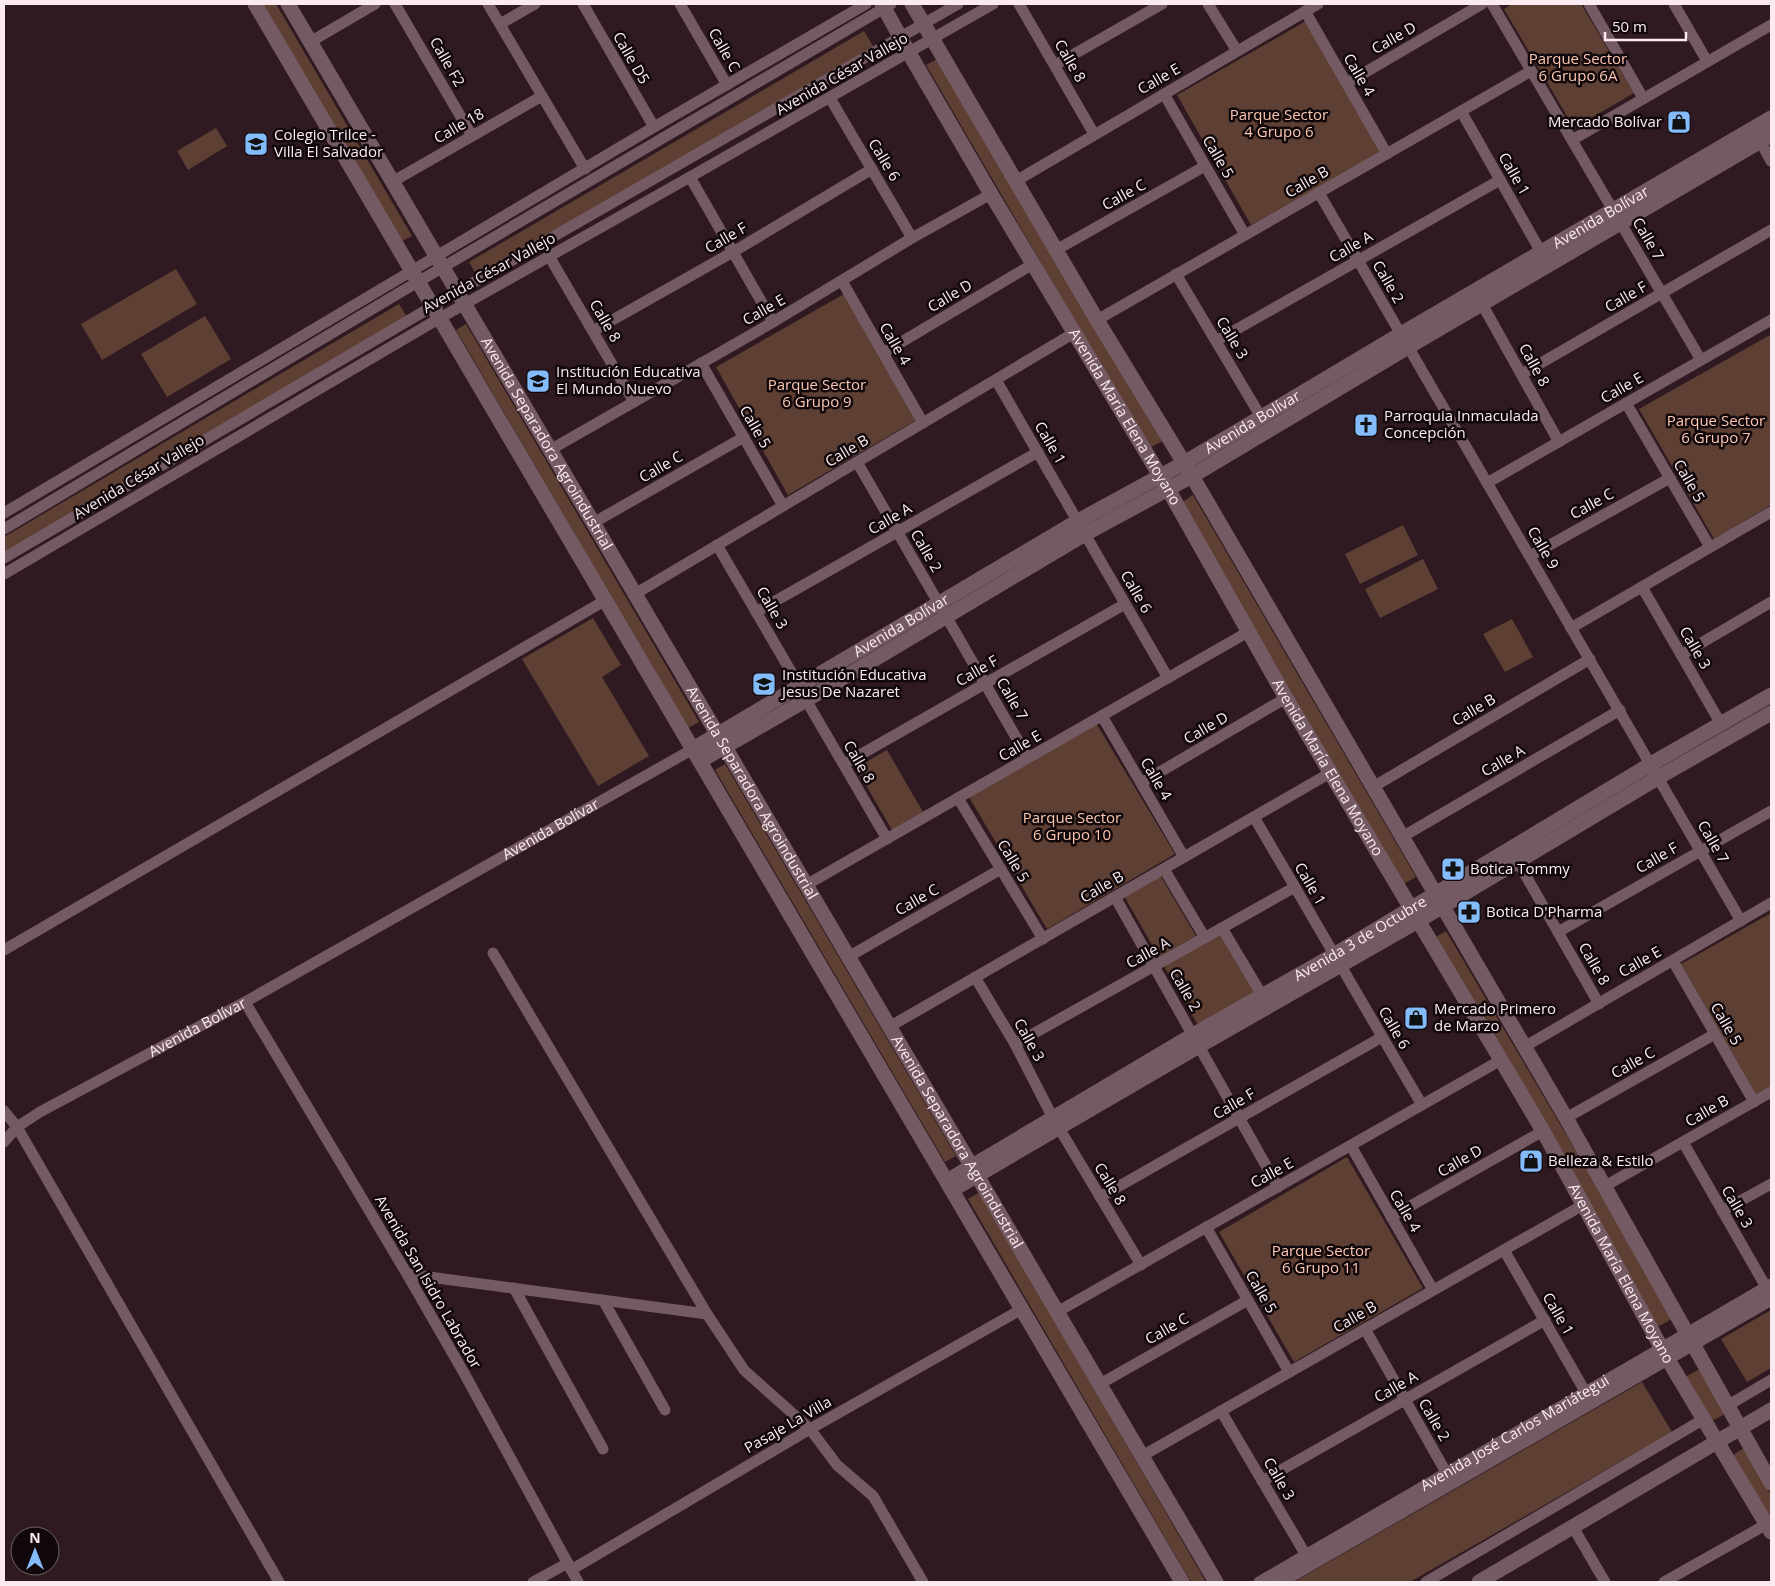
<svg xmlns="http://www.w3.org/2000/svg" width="1775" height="1586" viewBox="0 0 1775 1586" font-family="'Open Sans',sans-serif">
  <rect width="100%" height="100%" fill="#2f1a21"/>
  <g fill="#5e3f33">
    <polygon points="263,4 276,4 412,236 402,241"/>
    <polygon points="1512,4 1581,4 1634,93 1574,128 1504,9"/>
    <polygon points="1306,21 1381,152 1251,225 1177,95"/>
    <polygon points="864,31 874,48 479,279 469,262"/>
    <polygon points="939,58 1163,441 1149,448 926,65"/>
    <polygon points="216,128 227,146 188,170 177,151"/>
    <polygon points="176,269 197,304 102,360 81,324"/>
    <polygon points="844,294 916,420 788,495 716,367"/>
    <polygon points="399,304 407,317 4,554 4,537"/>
    <polygon points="205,316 231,359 167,397 141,354"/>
    <polygon points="466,324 699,722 688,728 456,330"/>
    <polygon points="1770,335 1771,338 1771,505 1714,539 1639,409"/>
    <polygon points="1193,495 1416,877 1403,884 1181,503"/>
    <polygon points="1403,525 1418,555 1360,584 1345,554"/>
    <polygon points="1423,559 1438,589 1380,618 1365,589"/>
    <polygon points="593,618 621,665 602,677 649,756 598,786 522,659"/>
    <polygon points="1512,619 1533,657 1505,672 1483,634"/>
    <polygon points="1096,723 1175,854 1047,929 969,797"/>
    <polygon points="887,750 923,812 892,830 856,768"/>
    <polygon points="725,764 956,1156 945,1162 715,770"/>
    <polygon points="1160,875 1196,936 1159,957 1124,896"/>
    <polygon points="1771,913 1771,1086 1756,1095 1681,964"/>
    <polygon points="1446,931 1600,1192 1672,1319 1657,1327 1434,938"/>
    <polygon points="1221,934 1256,994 1199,1027 1164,966"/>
    <polygon points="1347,1157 1423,1288 1294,1362 1219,1232"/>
    <polygon points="980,1192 1206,1582 1191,1582 968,1199"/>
    <polygon points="1771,1310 1771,1368 1747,1382 1721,1339"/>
    <polygon points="1700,1369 1725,1414 1710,1422 1685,1377"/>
    <polygon points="1642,1382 1672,1432 1410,1582 1294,1582"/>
    <polygon points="1744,1448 1771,1495 1771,1523 1731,1456"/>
  </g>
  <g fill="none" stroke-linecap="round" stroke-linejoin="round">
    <g stroke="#745a62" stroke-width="11">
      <polyline points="395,4 472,136"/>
      <polyline points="488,4 585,169"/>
      <polyline points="583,4 654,127"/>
      <polyline points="680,4 727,85"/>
      <polyline points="1019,4 1094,134"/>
      <polyline points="1208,4 1237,51"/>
      <polyline points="1492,4 1701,360"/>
      <polyline points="1589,4 1643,98"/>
      <polyline points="1674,4 1707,61"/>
      <polyline points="1305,11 1387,154"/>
      <polyline points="500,24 535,4"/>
      <polyline points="310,42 375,4"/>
      <polyline points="1055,65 1162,4"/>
      <polyline points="1347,83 1482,4"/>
      <polyline points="1164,94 1245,235"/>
      <polyline points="830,98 912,238"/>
      <polyline points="1461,111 1541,252"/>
      <polyline points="1572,140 1771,25"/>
      <polyline points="1760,141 1771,161"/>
      <polyline points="690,177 773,322"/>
      <polyline points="1016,181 1318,4"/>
      <polyline points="392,182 542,96"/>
      <polyline points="1319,193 1741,921"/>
      <polyline points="1056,250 1205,166"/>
      <polyline points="549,256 634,402"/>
      <polyline points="1176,274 1261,417"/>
      <polyline points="842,281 923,423"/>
      <polyline points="1482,304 1559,442"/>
      <polyline points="1097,320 1531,71"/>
      <polyline points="593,331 733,252 872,169"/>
      <polyline points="1216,341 1500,180"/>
      <polyline points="883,353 1033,264"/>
      <polyline points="701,363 783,506"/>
      <polyline points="1522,374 1771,230"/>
      <polyline points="996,380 1168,678"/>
      <polyline points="1626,403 1710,547"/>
      <polyline points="550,450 768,325 912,238 991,194"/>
      <polyline points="857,462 1028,758"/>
      <polyline points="1487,483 1771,320"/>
      <polyline points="4,513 654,127 866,4"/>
      <polyline points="593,523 744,437"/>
      <polyline points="4,529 399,293 891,4"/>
      <polyline points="717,545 800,687"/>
      <polyline points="1530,556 1670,478"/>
      <polyline points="4,558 457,292 958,4"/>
      <polyline points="4,574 440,318 690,177 993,4"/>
      <polyline points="1642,587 1721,724"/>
      <polyline points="635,594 1074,333"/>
      <polyline points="756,612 1038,452"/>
      <polyline points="1571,628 1771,512"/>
      <polyline points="1681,655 1771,602"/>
      <polyline points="806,700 887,839"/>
      <polyline points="1102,716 1184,857"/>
      <polyline points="844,764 1125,604"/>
      <polyline points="1141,783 1286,698"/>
      <polyline points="1373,787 1590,659"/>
      <polyline points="958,798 1043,939"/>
      <polyline points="1254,817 1422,1105"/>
      <polyline points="1402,837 1620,710"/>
      <polyline points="1518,862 1599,1004"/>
      <polyline points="1164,869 1205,938"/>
      <polyline points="806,885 1248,632"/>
      <polyline points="1115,897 1278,1187"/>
      <polyline points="1222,928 1262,995"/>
      <polyline points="1558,932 1771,811"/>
      <polyline points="4,950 606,600"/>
      <polyline points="493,953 707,1314 744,1370 810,1429 837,1465 873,1496 923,1582"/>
      <polyline points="848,957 1001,869"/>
      <polyline points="1673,961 1754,1102"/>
      <polyline points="975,977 1015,1044 1053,1118 1141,1265"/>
      <polyline points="245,1002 407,1274 464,1373 578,1582"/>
      <polyline points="889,1027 1330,773"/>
      <polyline points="1015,1044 1295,887"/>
      <polyline points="1524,1047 1771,903"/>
      <polyline points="4,1111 17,1127 279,1582"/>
      <polyline points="1566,1118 1715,1034"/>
      <path id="s1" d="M4,1142L17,1127L40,1112L245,1002L693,749"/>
      <polyline points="1683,1142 1766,1287"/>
      <polyline points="1351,1146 1433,1290"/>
      <polyline points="1605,1186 1771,1092"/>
      <polyline points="1100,1197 1382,1037"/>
      <polyline points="1722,1211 1771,1184"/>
      <polyline points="1391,1217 1543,1131"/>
      <polyline points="1206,1227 1289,1372"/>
      <polyline points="1504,1250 1586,1393"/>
      <polyline points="407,1274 707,1314"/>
      <polyline points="514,1288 603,1449"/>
      <polyline points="603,1300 665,1410"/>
      <polyline points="1057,1312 1501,1060"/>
      <polyline points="1365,1329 1447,1474"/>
      <polyline points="1100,1384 1248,1300"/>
      <polyline points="1727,1406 1771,1380"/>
      <polyline points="1221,1411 1310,1562"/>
      <polyline points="1142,1456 1583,1205"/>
      <polyline points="1262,1481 1545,1320"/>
      <polyline points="1573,1527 1605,1582"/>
      <polyline points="571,1570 810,1429 1022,1309"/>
      <polyline points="533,1582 568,1563"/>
      <path id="s2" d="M1259,1582L1771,1284"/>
      <polyline points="1426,1582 1704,1419"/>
      <polyline points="1664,1582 1767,1524"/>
    </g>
    <g stroke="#745a62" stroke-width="15">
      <polyline points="255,4 1182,1582"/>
      <path id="s3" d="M288,4L1216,1582"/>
      <path id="s4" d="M882,4L909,53L991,194L1168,489L1286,698L1501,1060L1543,1131L1667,1358L1771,1532"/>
      <polyline points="912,4 1097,320 1192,476 1566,1118 1771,1483"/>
      <path id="s5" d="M693,749L1078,521L1184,463L1401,334L1771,118"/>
      <polyline points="700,761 806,700 1085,534 1192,476 1408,347 1771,135"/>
      <path id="s6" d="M947,1181L1193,1035L1334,955L1651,764L1771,695"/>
      <polyline points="952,1190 1199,1046 1418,921 1659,777 1771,713"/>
      <polyline points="1278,1582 1771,1298"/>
      <polyline points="1479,1582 1771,1410"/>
    </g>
  </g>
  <defs>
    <g id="shop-square" transform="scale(1.25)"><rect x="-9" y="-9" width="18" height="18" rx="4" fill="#84bbfb" stroke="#11080b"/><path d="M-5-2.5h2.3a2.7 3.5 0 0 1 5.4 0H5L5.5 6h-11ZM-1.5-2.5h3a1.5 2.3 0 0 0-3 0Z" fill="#111"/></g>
    <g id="school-square" transform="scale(1.25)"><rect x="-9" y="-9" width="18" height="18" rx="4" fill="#84bbfb" stroke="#11080b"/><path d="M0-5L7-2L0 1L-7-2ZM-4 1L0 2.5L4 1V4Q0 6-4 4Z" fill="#111"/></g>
    <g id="church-square" transform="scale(1.25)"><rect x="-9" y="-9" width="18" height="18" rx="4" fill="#84bbfb" stroke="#11080b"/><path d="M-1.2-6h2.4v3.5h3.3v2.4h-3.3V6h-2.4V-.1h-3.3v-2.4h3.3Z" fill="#111"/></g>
    <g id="pharmacy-square" transform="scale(1.25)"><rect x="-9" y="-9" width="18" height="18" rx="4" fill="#84bbfb" stroke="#11080b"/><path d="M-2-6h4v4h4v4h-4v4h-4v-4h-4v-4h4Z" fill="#111"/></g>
  </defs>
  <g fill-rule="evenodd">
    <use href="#shop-square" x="1679" y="122"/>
    <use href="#school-square" x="256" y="144"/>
    <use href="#school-square" x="538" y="381"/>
    <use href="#church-square" x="1366" y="425"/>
    <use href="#school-square" x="764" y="684"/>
    <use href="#pharmacy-square" x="1453" y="869"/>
    <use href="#pharmacy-square" x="1469" y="912"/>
    <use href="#shop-square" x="1416" y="1018"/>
    <use href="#shop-square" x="1531" y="1161"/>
  </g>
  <g text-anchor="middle" stroke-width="5" stroke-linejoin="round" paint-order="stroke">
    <g font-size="15" fill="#fbebf0" stroke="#11080b">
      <text transform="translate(1394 38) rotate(-30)" y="5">Calle D</text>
      <text transform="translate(724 50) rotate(60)" y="5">Calle C</text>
      <text transform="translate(631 58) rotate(60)" y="5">Calle D5</text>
      <text transform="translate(1070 61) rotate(60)" y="5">Calle 8</text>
      <text transform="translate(447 62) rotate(60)" y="5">Calle F2</text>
      <text transform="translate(842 74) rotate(-30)" y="5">Avenida César Vallejo</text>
      <text transform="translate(1359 75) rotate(60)" y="5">Calle 4</text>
      <text transform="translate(1159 79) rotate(-30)" y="5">Calle E</text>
      <text transform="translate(459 126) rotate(-30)" y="5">Calle 18</text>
      <text transform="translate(1218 157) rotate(60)" y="5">Calle 5</text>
      <text transform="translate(884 160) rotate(59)" y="5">Calle 6</text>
      <text transform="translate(1514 174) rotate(60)" y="5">Calle 1</text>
      <text transform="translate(1307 182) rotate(-30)" y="5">Calle B</text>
      <text transform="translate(1124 195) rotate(-29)" y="5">Calle C</text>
      <text dy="5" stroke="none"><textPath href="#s5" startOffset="1052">Avenida Bolívar</textPath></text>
      <text transform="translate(726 238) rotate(-30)" y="5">Calle F</text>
      <text transform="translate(1648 239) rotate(60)" y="5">Calle 7</text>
      <text transform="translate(1351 247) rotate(-30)" y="5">Calle A</text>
      <text transform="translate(489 273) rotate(-29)" y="5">Avenida César Vallejo</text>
      <text transform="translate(1388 282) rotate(60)" y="5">Calle 2</text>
      <text transform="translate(950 296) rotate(-31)" y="5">Calle D</text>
      <text transform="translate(1626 297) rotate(-30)" y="5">Calle F</text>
      <text transform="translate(764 310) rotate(-30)" y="5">Calle E</text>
      <text transform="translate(605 321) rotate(60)" y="5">Calle 8</text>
      <text transform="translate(1232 338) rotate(59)" y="5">Calle 3</text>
      <text transform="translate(895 344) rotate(60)" y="5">Calle 4</text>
      <text transform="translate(1534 365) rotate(61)" y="5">Calle 8</text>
      <text transform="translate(1622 388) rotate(-30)" y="5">Calle E</text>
      <text dy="5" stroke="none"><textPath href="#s4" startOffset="479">Avenida María Elena Moyano</textPath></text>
      <text dy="5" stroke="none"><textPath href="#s5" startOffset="648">Avenida Bolívar</textPath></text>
      <text transform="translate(755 427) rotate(60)" y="5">Calle 5</text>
      <text transform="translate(1050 443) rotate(60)" y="5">Calle 1</text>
      <text dy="5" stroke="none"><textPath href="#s3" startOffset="510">Avenida Separadora Agroindustrial</textPath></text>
      <text transform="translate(847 451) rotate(-31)" y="5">Calle B</text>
      <text transform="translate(661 467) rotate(-30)" y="5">Calle C</text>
      <text transform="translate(139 477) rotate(-31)" y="5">Avenida César Vallejo</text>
      <text transform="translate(1689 481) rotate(60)" y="5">Calle 5</text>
      <text transform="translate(1592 504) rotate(-29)" y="5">Calle C</text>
      <text transform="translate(890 519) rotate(-30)" y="5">Calle A</text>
      <text transform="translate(1543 548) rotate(60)" y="5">Calle 9</text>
      <text transform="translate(926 551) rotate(60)" y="5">Calle 2</text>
      <text transform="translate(1136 592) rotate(60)" y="5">Calle 6</text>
      <text transform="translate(772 608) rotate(60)" y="5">Calle 3</text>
      <text dy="5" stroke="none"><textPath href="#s5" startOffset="242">Avenida Bolívar</textPath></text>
      <text transform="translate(1695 648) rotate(60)" y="5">Calle 3</text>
      <text transform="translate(977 671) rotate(-30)" y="5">Calle F</text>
      <text transform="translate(1012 699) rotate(60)" y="5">Calle 7</text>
      <text transform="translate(1474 710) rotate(-31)" y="5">Calle B</text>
      <text transform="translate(1206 728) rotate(-30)" y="5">Calle D</text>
      <text transform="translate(1020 746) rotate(-30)" y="5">Calle E</text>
      <text transform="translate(1503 761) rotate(-30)" y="5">Calle A</text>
      <text transform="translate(859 762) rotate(60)" y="5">Calle 8</text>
      <text dy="5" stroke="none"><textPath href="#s4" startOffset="884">Avenida María Elena Moyano</textPath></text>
      <text transform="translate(1156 779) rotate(60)" y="5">Calle 4</text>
      <text dy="5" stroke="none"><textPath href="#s3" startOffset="915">Avenida Separadora Agroindustrial</textPath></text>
      <text dy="5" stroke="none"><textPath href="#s1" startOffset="631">Avenida Bolívar</textPath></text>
      <text transform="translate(1713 842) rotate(60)" y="5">Calle 7</text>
      <text transform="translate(1657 858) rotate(-30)" y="5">Calle F</text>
      <text transform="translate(1013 861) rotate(59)" y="5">Calle 5</text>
      <text transform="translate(1310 884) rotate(60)" y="5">Calle 1</text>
      <text transform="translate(1102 887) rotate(-30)" y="5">Calle B</text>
      <text transform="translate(917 900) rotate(-30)" y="5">Calle C</text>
      <text dy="5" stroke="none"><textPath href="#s6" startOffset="479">Avenida 3 de Octubre</textPath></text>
      <text transform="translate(1148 953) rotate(-29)" y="5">Calle A</text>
      <text transform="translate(1640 962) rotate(-30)" y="5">Calle E</text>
      <text transform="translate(1594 964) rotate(60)" y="5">Calle 8</text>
      <text transform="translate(1185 990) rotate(60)" y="5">Calle 2</text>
      <text transform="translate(1726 1024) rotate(60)" y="5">Calle 5</text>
      <text dy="5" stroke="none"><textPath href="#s1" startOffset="226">Avenida Bolívar</textPath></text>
      <text transform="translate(1394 1028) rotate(60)" y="5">Calle 6</text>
      <text transform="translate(1029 1040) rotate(61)" y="5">Calle 3</text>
      <text transform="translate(1633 1063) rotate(-30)" y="5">Calle C</text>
      <text transform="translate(1234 1104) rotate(-30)" y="5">Calle F</text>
      <text transform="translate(1707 1111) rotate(-30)" y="5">Calle B</text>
      <text dy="5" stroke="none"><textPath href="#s3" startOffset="1320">Avenida Separadora Agroindustrial</textPath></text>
      <text transform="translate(1460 1161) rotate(-30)" y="5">Calle D</text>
      <text transform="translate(1272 1173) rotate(-29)" y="5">Calle E</text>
      <text transform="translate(1110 1184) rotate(59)" y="5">Calle 8</text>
      <text transform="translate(1737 1207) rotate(60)" y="5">Calle 3</text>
      <text transform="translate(1405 1211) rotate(60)" y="5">Calle 4</text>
      <text dy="5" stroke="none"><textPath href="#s4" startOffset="1469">Avenida María Elena Moyano</textPath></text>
      <text transform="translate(428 1282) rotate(60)" y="5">Avenida San Isidro Labrador</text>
      <text transform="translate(1261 1292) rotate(60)" y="5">Calle 5</text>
      <text transform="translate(1558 1314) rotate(60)" y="5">Calle 1</text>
      <text transform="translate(1355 1317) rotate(-30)" y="5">Calle B</text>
      <text transform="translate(1167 1329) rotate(-30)" y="5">Calle C</text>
      <text transform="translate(1396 1387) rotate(-30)" y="5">Calle A</text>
      <text transform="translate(1434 1420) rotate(60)" y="5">Calle 2</text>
      <text transform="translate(788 1425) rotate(-30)" y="5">Pasaje La Villa</text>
      <text dy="5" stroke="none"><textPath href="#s2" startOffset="296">Avenida José Carlos Mariátegui</textPath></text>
      <text transform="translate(1279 1479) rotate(60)" y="5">Calle 3</text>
    </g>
    <g font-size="15" fill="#fcc6b1" stroke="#11080b">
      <text x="1578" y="64">Parque Sector<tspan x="1578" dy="17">6 Grupo 6A</tspan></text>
      <text x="1279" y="120">Parque Sector<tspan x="1279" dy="17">4 Grupo 6</tspan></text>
      <text x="817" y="390">Parque Sector<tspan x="817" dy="17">6 Grupo 9</tspan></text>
      <text x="1716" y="426">Parque Sector<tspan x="1716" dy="17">6 Grupo 7</tspan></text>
      <text x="1072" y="823">Parque Sector<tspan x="1072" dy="17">6 Grupo 10</tspan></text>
      <text x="1321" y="1256">Parque Sector<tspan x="1321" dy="17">6 Grupo 11</tspan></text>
    </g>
    <g font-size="15" fill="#fbebf0" stroke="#11080b" text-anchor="start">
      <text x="1662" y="127" text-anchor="end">Mercado Bolívar</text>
      <text x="274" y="140">Colegio Trilce -<tspan x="274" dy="17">Villa El Salvador</tspan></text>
      <text x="556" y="377">Institución Educativa<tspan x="556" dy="17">El Mundo Nuevo</tspan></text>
      <text x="1384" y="421">Parroquia Inmaculada<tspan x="1384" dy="17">Concepción</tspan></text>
      <text x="782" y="680">Institución Educativa<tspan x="782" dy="17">Jesus De Nazaret</tspan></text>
      <text x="1470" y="874">Botica Tommy</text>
      <text x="1486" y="917">Botica D'Pharma</text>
      <text x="1434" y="1014">Mercado Primero<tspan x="1434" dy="17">de Marzo</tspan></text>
      <text x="1548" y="1166">Belleza &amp; Estilo</text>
    </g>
  </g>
  <rect width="1775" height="1586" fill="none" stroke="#fbebf0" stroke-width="10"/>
  <g transform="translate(35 1551)"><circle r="24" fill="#11080b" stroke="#6f6367"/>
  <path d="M0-4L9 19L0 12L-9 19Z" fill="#84bbfb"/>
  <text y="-8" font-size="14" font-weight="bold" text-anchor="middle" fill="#fbebf0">N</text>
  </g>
  <path d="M1605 32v8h81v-8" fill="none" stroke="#fbebf0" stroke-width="2.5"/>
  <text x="1612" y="32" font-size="15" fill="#fbebf0" stroke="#11080b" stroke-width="4" paint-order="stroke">50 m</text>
</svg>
